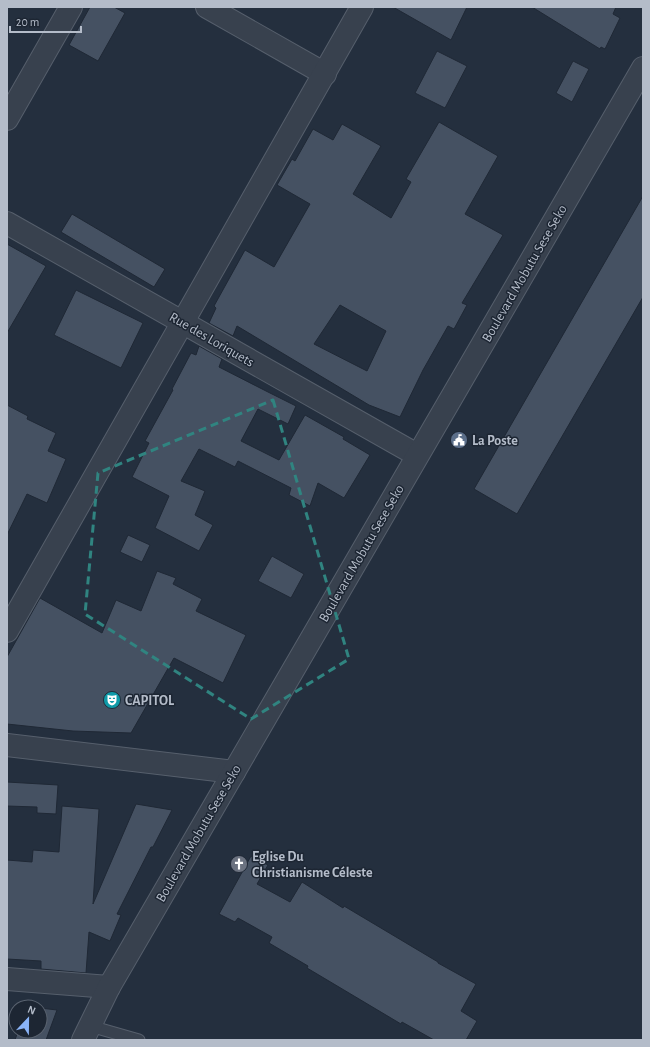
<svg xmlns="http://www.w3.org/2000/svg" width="650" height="1047" viewBox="0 0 650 1047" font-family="'Alegreya Sans',sans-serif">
  <rect width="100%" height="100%" fill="#242f3e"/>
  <g fill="#455162" stroke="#1f2835" fill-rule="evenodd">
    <polygon points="90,7 114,7 125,13 98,61 69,45"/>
    <polygon points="393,7 467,7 451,40"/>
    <polygon points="532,7 616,7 613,14 620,18 605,49 601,47 600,49"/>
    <polygon points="437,51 467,66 445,108 415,93"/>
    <polygon points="573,61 589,69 572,102 556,93"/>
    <path d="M439,122L498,156L465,214L503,235L462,303L467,305L454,329L448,326L423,370L400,417L369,405L237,326L233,336L209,323L216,308L214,306L245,250L274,267L310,204L277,185L292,159L295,161L313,129L333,140L342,124L381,146L353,194L391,218L411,182L406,179ZM340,305L386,331L367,371L314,344Z"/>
    <polygon points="643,196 643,297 517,514 474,489"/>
    <polygon points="72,214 165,269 154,287 61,232"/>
    <polygon points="7,244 46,266 7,333"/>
    <polygon points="76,290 143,323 121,368 54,335"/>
    <polygon points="199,346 222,359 219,367 266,391 296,406 288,424 258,409 241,441 279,460 305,415 344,437 343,439 370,455 344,498 318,483 310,506 289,495 291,488 238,461 235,467 199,449 181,481 205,491 195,515 213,525 199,551 155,528 169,496 132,477 149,443 145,441 173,390 172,389 191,353 196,355"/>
    <polygon points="7,405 28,416 27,419 56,433 48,451 66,459 47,503 27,494 7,535"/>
    <polygon points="128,535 150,545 142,562 120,552"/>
    <polygon points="272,556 304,574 291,598 258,581"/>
    <polygon points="157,571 176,578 173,584 202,599 196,611 246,635 223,683 174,658 131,733 73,731 7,724 7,657 40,598 102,633 116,600 141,611"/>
    <polygon points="7,782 58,785 56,814 37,813 37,807 7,806"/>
    <polygon points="136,804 172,810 153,847 151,847 117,914 121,915 110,941 89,932 86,973 41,969 41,961 7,959 7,860 32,862 33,850 59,852 62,806 99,809 93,904"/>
    <polygon points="251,856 268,865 257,884 290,902 302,882 343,908 344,906 438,962 438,963 476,984 461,1011 477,1021 466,1040 434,1040 402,1022 401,1024 307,968 308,966 269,943 272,937 238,918 235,922 219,914"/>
    <polygon points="16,1004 33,1007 16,1007 16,1028 13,1027"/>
    <polygon points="40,1008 57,1010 46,1040 15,1040 18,1031 40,1031"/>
  </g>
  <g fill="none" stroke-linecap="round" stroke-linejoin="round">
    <g stroke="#565f6c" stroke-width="13">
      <polyline id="service" points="90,1026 139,1040"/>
    </g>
    <g stroke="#565f6c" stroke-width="24">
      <g id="minor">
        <polyline points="207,7 325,74"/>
        <polyline points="7,119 71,7"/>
        <polyline points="7,223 417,455"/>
        <polyline points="7,631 362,7"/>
        <polyline points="7,745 234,772"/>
        <polyline points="7,979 109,987"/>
      </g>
    </g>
    <g stroke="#565f6c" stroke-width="24">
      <polyline id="tertiary" points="83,1040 109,987 643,68"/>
    </g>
    <use href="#service" stroke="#38414e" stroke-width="11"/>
    <use href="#minor" stroke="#38414e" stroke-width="22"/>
    <use href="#tertiary" stroke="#38414e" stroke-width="22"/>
  </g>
  <path fill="none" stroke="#308480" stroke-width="3" stroke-dasharray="8 5" stroke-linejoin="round" d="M273,400L349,659L251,719L85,614L98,473Z"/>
  <defs>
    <g id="civic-disc" transform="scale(0.9)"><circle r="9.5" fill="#5c6f8a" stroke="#1d2633"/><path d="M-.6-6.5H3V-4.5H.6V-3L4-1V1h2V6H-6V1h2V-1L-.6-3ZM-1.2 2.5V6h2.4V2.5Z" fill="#fff"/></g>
    <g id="theatre-disc" transform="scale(0.9)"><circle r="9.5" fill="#0f9aa8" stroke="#1d2633"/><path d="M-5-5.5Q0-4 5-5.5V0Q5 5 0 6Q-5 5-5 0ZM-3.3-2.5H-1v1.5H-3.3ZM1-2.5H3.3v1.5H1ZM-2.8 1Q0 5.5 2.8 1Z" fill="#fff"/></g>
    <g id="church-disc" transform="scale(0.9)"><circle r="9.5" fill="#6b7280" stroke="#1d2633"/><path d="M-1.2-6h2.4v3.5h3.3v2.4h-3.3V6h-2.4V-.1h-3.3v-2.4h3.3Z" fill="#fff"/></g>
  </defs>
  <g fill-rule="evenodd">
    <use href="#civic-disc" x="459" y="440"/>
    <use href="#theatre-disc" x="112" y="700"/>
    <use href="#church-disc" x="239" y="864"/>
  </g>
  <g text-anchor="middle" stroke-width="3" stroke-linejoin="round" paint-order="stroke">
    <g font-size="14" fill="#b4bcc9" stroke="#1d2633">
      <text transform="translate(524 273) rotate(-60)" y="5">Boulevard Mobutu Sese Seko</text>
      <text transform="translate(212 339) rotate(30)" y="5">Rue des Loriquets</text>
      <text transform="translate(361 553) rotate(-60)" y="5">Boulevard Mobutu Sese Seko</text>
      <text transform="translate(198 833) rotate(-60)" y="5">Boulevard Mobutu Sese Seko</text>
    </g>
    <g font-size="14" font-weight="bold" fill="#b4bcc9" stroke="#1d2633" text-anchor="start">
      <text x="472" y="445">La Poste</text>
      <text x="125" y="705">CAPITOL</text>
      <text x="252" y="861">Eglise Du<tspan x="252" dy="16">Christianisme Céleste</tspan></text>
    </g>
  </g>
  <rect width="650" height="1047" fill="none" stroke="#b4bcc9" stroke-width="16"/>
  <g transform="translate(28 1019) rotate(22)"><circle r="19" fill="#1d2633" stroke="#59626f"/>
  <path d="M0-3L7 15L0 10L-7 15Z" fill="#8ab4f8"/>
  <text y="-6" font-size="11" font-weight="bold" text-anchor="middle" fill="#b4bcc9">N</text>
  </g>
  <path d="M10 26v6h71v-6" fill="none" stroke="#b4bcc9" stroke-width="2"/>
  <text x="16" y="26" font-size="12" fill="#b4bcc9" stroke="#1d2633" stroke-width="3" paint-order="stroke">20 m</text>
</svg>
